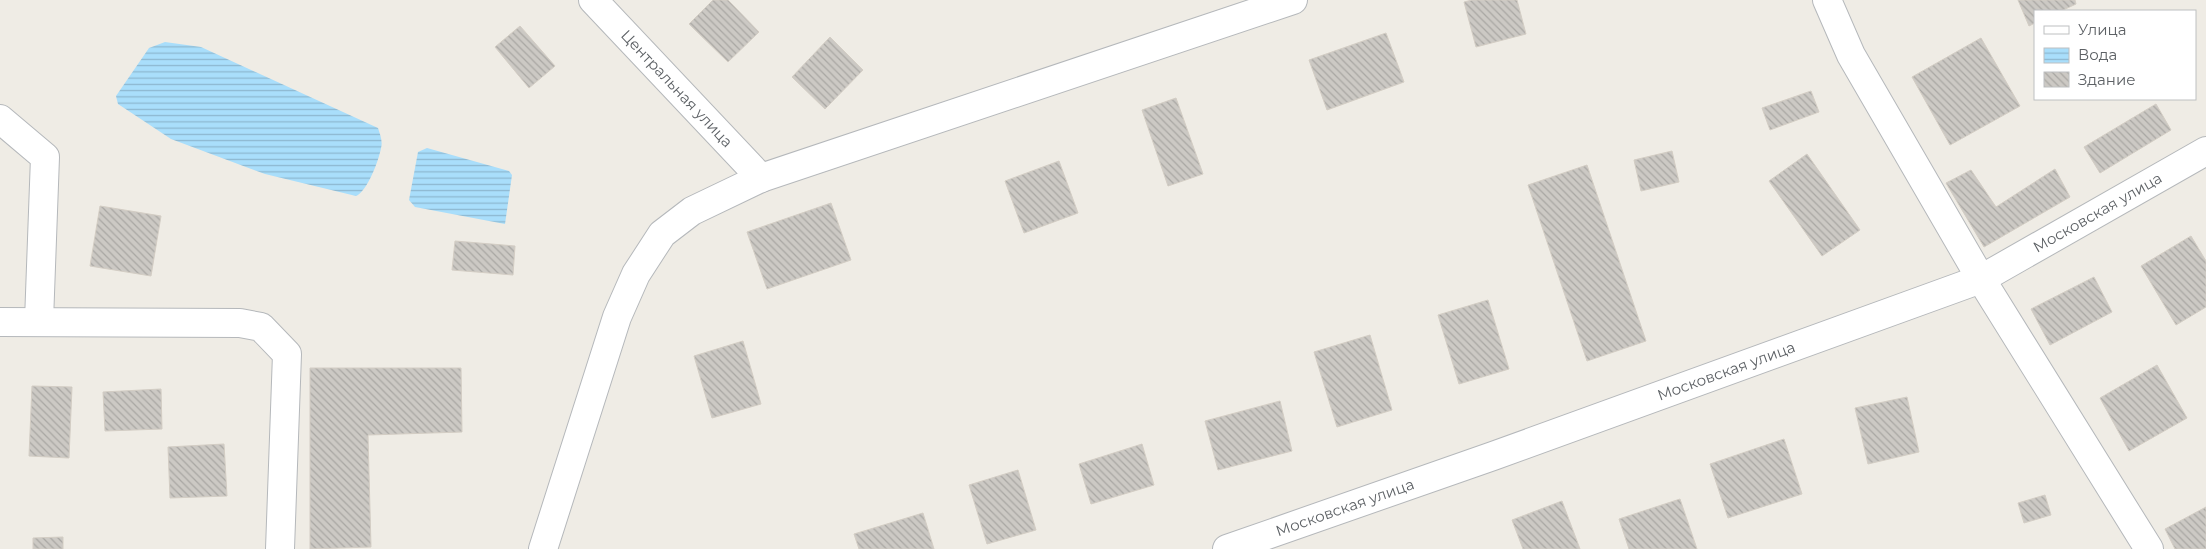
<svg xmlns="http://www.w3.org/2000/svg" width="2206" height="549" viewBox="0 0 2206 549" font-family="Montserrat,sans-serif">
  <defs>
    <pattern id="water-rules" width="6" height="5" patternUnits="userSpaceOnUse" patternTransform="scale(1.25)"><rect width="6" height="5" fill="#a9defb"/><path d="M0 2.5h6" fill="none" stroke="#8db7cf"/></pattern>
    <pattern id="building-back-hatch" width="6" height="6" patternUnits="userSpaceOnUse" patternTransform="scale(1.25)"><rect width="6" height="6" fill="#ccc9c4"/><path d="M-1 5l2 2M0 0l6 6M5-1l2 2" fill="none" stroke="#a9a7a3"/></pattern>
  </defs>
  <rect width="100%" height="100%" fill="#efece5"/>
  <g fill="url(#water-rules)">
    <path d="M165,42L201,47L378,128C380,134 383,142 381,148C379,160 367,192 356,196L265,174L171,139L118,104L116,96L149,48Z"/>
    <polygon points="427,148 509,171 512,175 505,224 415,207 409,200 418,152"/>
  </g>
  <g fill="url(#building-back-hatch)" stroke="#d3cdc4">
    <polygon points="713,0 728,0 759,32 728,62 689,24"/>
    <polygon points="1472,0 1517,0 1526,34 1476,47 1464,2"/>
    <polygon points="2018,0 2075,0 2076,4 2061,11 2035,11 2035,23 2029,26"/>
    <polygon points="520,26 555,66 529,88 495,47"/>
    <polygon points="1386,33 1404,82 1327,110 1309,60"/>
    <polygon points="830,37 863,70 825,109 792,77"/>
    <polygon points="1981,38 2020,106 1950,145 1912,77"/>
    <polygon points="1811,91 1819,112 1770,130 1762,108"/>
    <polygon points="1176,98 1203,174 1168,186 1142,110"/>
    <polygon points="2156,104 2171,130 2100,173 2084,147"/>
    <polygon points="1672,151 1679,182 1641,191 1634,160"/>
    <polygon points="1807,154 1860,230 1822,256 1769,181"/>
    <polygon points="1059,161 1078,213 1024,233 1005,181"/>
    <polygon points="1587,165 1646,341 1587,361 1528,185"/>
    <polygon points="2055,169 2070,197 1984,247 1946,183 1971,170 1996,207"/>
    <polygon points="831,203 851,260 767,289 747,232"/>
    <polygon points="100,206 161,216 151,276 90,266"/>
    <polygon points="2191,236 2206,261 2206,307 2176,325 2141,266"/>
    <polygon points="455,241 515,246 513,275 452,270"/>
    <polygon points="2094,277 2112,312 2050,345 2031,309"/>
    <polygon points="1488,300 1509,369 1459,384 1438,315"/>
    <polygon points="1370,335 1392,410 1337,427 1314,352"/>
    <polygon points="743,341 761,404 712,418 694,356"/>
    <polygon points="2157,365 2187,418 2129,451 2100,398"/>
    <polygon points="310,368 461,368 462,432 368,435 371,547 310,549"/>
    <polygon points="32,386 72,387 69,458 29,456"/>
    <polygon points="161,389 162,429 105,431 103,392"/>
    <polygon points="1907,397 1919,452 1868,464 1855,408"/>
    <polygon points="1280,401 1292,451 1218,470 1205,421"/>
    <polygon points="1784,439 1802,494 1728,518 1710,464"/>
    <polygon points="224,444 227,496 170,498 168,447"/>
    <polygon points="1142,444 1154,485 1091,504 1079,464"/>
    <polygon points="1018,470 1036,530 987,544 969,485"/>
    <polygon points="2045,495 2051,515 2024,523 2018,503"/>
    <polygon points="1680,499 1697,549 1629,549 1619,519"/>
    <polygon points="1562,501 1580,549 1523,549 1512,520"/>
    <polygon points="2206,507 2206,549 2175,549 2165,529"/>
    <polygon points="923,513 934,549 859,549 854,534"/>
    <polygon points="63,537 63,549 33,549 33,538"/>
  </g>
  <g fill="none" stroke-linecap="round" stroke-linejoin="round">
    <g stroke="#b5b8bb" stroke-width="30">
      <g id="minor">
        <path id="s1" d="M593,0L761,178"/>
        <polyline points="1827,0 1851,55 1981,279 2149,549"/>
        <polyline points="0,119 45,157 39,321"/>
        <polyline points="0,322 240,323 261,327 287,354 280,549"/>
        <polyline points="543,549 617,317 636,274 662,234 692,211 761,178 1293,0"/>
        <path id="s2" d="M1227,549L1493,456L1981,279L2206,151"/>
      </g>
    </g>
    <use href="#minor" stroke="#fff" stroke-width="28"/>
  </g>
  <g text-anchor="middle" stroke-width="5" stroke-linejoin="round" paint-order="stroke">
    <g font-size="15" fill="#5d6165" stroke="#fff">
      <text dy="5" stroke="none"><textPath href="#s1" startOffset="122">Центральная улица</textPath></text>
      <text dy="5" stroke="none"><textPath href="#s2" startOffset="935">Московская улица</textPath></text>
      <text dy="5" stroke="none"><textPath href="#s2" startOffset="530">Московская улица</textPath></text>
      <text dy="5" stroke="none"><textPath href="#s2" startOffset="125">Московская улица</textPath></text>
    </g>
  </g>
  <rect x="2034" y="10" width="162" height="90" fill="#ffffff" stroke="#bec0c1"/>
  <rect x="2044" y="26" width="25" height="8" fill="#ffffff" stroke="#bec0c1"/>
  <text x="2078" y="35" font-size="15" fill="#5d6165">Улица</text>
  <rect x="2044" y="48" width="25" height="15" fill="url(#water-rules)" stroke="#bec0c1"/>
  <text x="2078" y="60" font-size="15" fill="#5d6165">Вода</text>
  <rect x="2044" y="72" width="25" height="15" fill="url(#building-back-hatch)" stroke="#bec0c1"/>
  <text x="2078" y="85" font-size="15" fill="#5d6165">Здание</text>
</svg>
